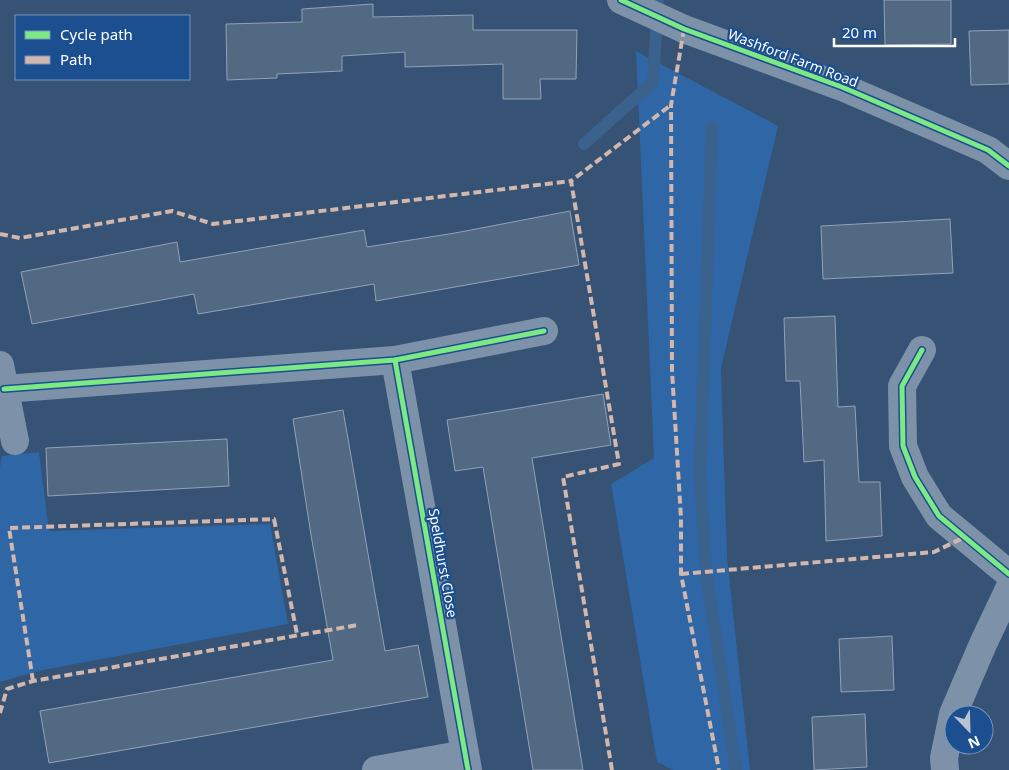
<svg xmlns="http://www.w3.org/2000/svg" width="1009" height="770" viewBox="0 0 1009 770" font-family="'Noto Sans',sans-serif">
  <rect width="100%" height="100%" fill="#365274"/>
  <g fill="#2f66a5">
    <polygon points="636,51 778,126 721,368 727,557 750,770 673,770 657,762 611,484 654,458"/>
    <polygon points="39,452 49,531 270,524 288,624 38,671 0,682 0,467 2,456"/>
  </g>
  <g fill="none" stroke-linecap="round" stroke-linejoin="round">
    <g stroke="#3b618d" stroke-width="12">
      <polyline points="712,127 700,472 706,572 736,770"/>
      <polyline points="584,144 653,82 658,0"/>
    </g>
  </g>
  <g fill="#526984" stroke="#92a2b6">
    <polygon points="884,0 951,0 951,44 885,45"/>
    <polygon points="373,4 373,17 473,15 473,30 577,30 576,79 540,79 541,99 503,99 503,64 405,67 405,52 342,56 342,71 277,74 277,78 227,80 226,24 302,22 302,9"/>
    <polygon points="1009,30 1009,84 971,85 969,31"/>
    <polygon points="570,211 579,265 376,301 374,284 198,314 194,294 32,324 21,272 177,242 180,262 364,230 367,247 455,233"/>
    <polygon points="950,219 953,273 823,279 821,226"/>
    <polygon points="835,316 838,407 855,406 859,482 880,482 882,536 826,541 824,460 804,462 800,381 786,381 784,318"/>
    <polygon points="603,394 611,445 532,458 583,770 533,770 483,467 455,471 447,420"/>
    <polygon points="343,410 385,651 418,645 428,697 49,763 40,711 333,660 311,535 293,419"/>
    <polygon points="227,439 229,486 48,496 46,448"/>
    <polygon points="892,636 894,690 841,692 839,639"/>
    <polygon points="865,714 867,767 814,770 812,717"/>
  </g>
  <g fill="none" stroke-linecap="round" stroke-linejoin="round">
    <g stroke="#7d92a8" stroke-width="28">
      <polyline points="621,0 684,29 842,87 988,150 1009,166"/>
      <polyline points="922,350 902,386 903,446 915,477 939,516 1009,574"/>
      <polyline points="395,360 468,770"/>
      <polyline points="0,365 15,441"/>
      <polyline points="4,389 395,360 544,331"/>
      <polyline points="376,770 465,754"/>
      <polyline points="945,770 944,758 953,714 983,644 1009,589"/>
    </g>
    <g stroke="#d1b7ad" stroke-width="4" stroke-dasharray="8 4" stroke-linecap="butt">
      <polyline points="684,29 671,105 672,371 681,518 681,574 719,770"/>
      <polyline points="0,234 20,238 172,211 213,224 571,181"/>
      <polyline points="681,574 934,552 965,537"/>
      <polyline points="33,681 9,528 274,519 297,634"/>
      <polyline points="0,713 7,689 33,681 358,625"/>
      <polyline points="612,770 563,477 619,464 571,181 671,105"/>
    </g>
    <g stroke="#1b4f8f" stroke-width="8">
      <g id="cycleway">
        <polyline points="621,0 684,29 842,87 988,150 1009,166"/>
        <polyline points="922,350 902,386 903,446 915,477 939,516 1009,574"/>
        <polyline points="395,360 468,770"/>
        <polyline points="4,389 395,360 544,331"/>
      </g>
    </g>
    <use href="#cycleway" stroke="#7ce984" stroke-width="5"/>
  </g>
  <g text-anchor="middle" stroke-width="4.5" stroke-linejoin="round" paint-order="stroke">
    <g font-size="14" fill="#fff" stroke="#1b4f8f">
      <text transform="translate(793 58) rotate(21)" y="5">Washford Farm Road</text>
      <text transform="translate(443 563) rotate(80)" y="5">Speldhurst Close</text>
    </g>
  </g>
  <rect x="15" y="15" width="175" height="65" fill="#1b4f8f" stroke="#7695bc"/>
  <rect x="25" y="31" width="25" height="8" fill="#7ce984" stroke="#7695bc"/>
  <text x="60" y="40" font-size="15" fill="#ffffff">Cycle path</text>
  <rect x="25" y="56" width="25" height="8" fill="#d1b7ad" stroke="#7695bc"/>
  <text x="60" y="65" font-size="15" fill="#ffffff">Path</text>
  <g transform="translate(969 730) rotate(157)"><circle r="24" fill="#1b4f8f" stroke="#7695bc"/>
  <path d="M0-4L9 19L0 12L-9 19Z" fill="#b9c2ce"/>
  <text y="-8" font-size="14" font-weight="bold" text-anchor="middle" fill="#ffffff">N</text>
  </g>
  <path d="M834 38v8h121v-8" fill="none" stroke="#ffffff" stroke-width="2.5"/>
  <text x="842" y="38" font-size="15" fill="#ffffff" stroke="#1b4f8f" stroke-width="4" paint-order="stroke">20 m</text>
</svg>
